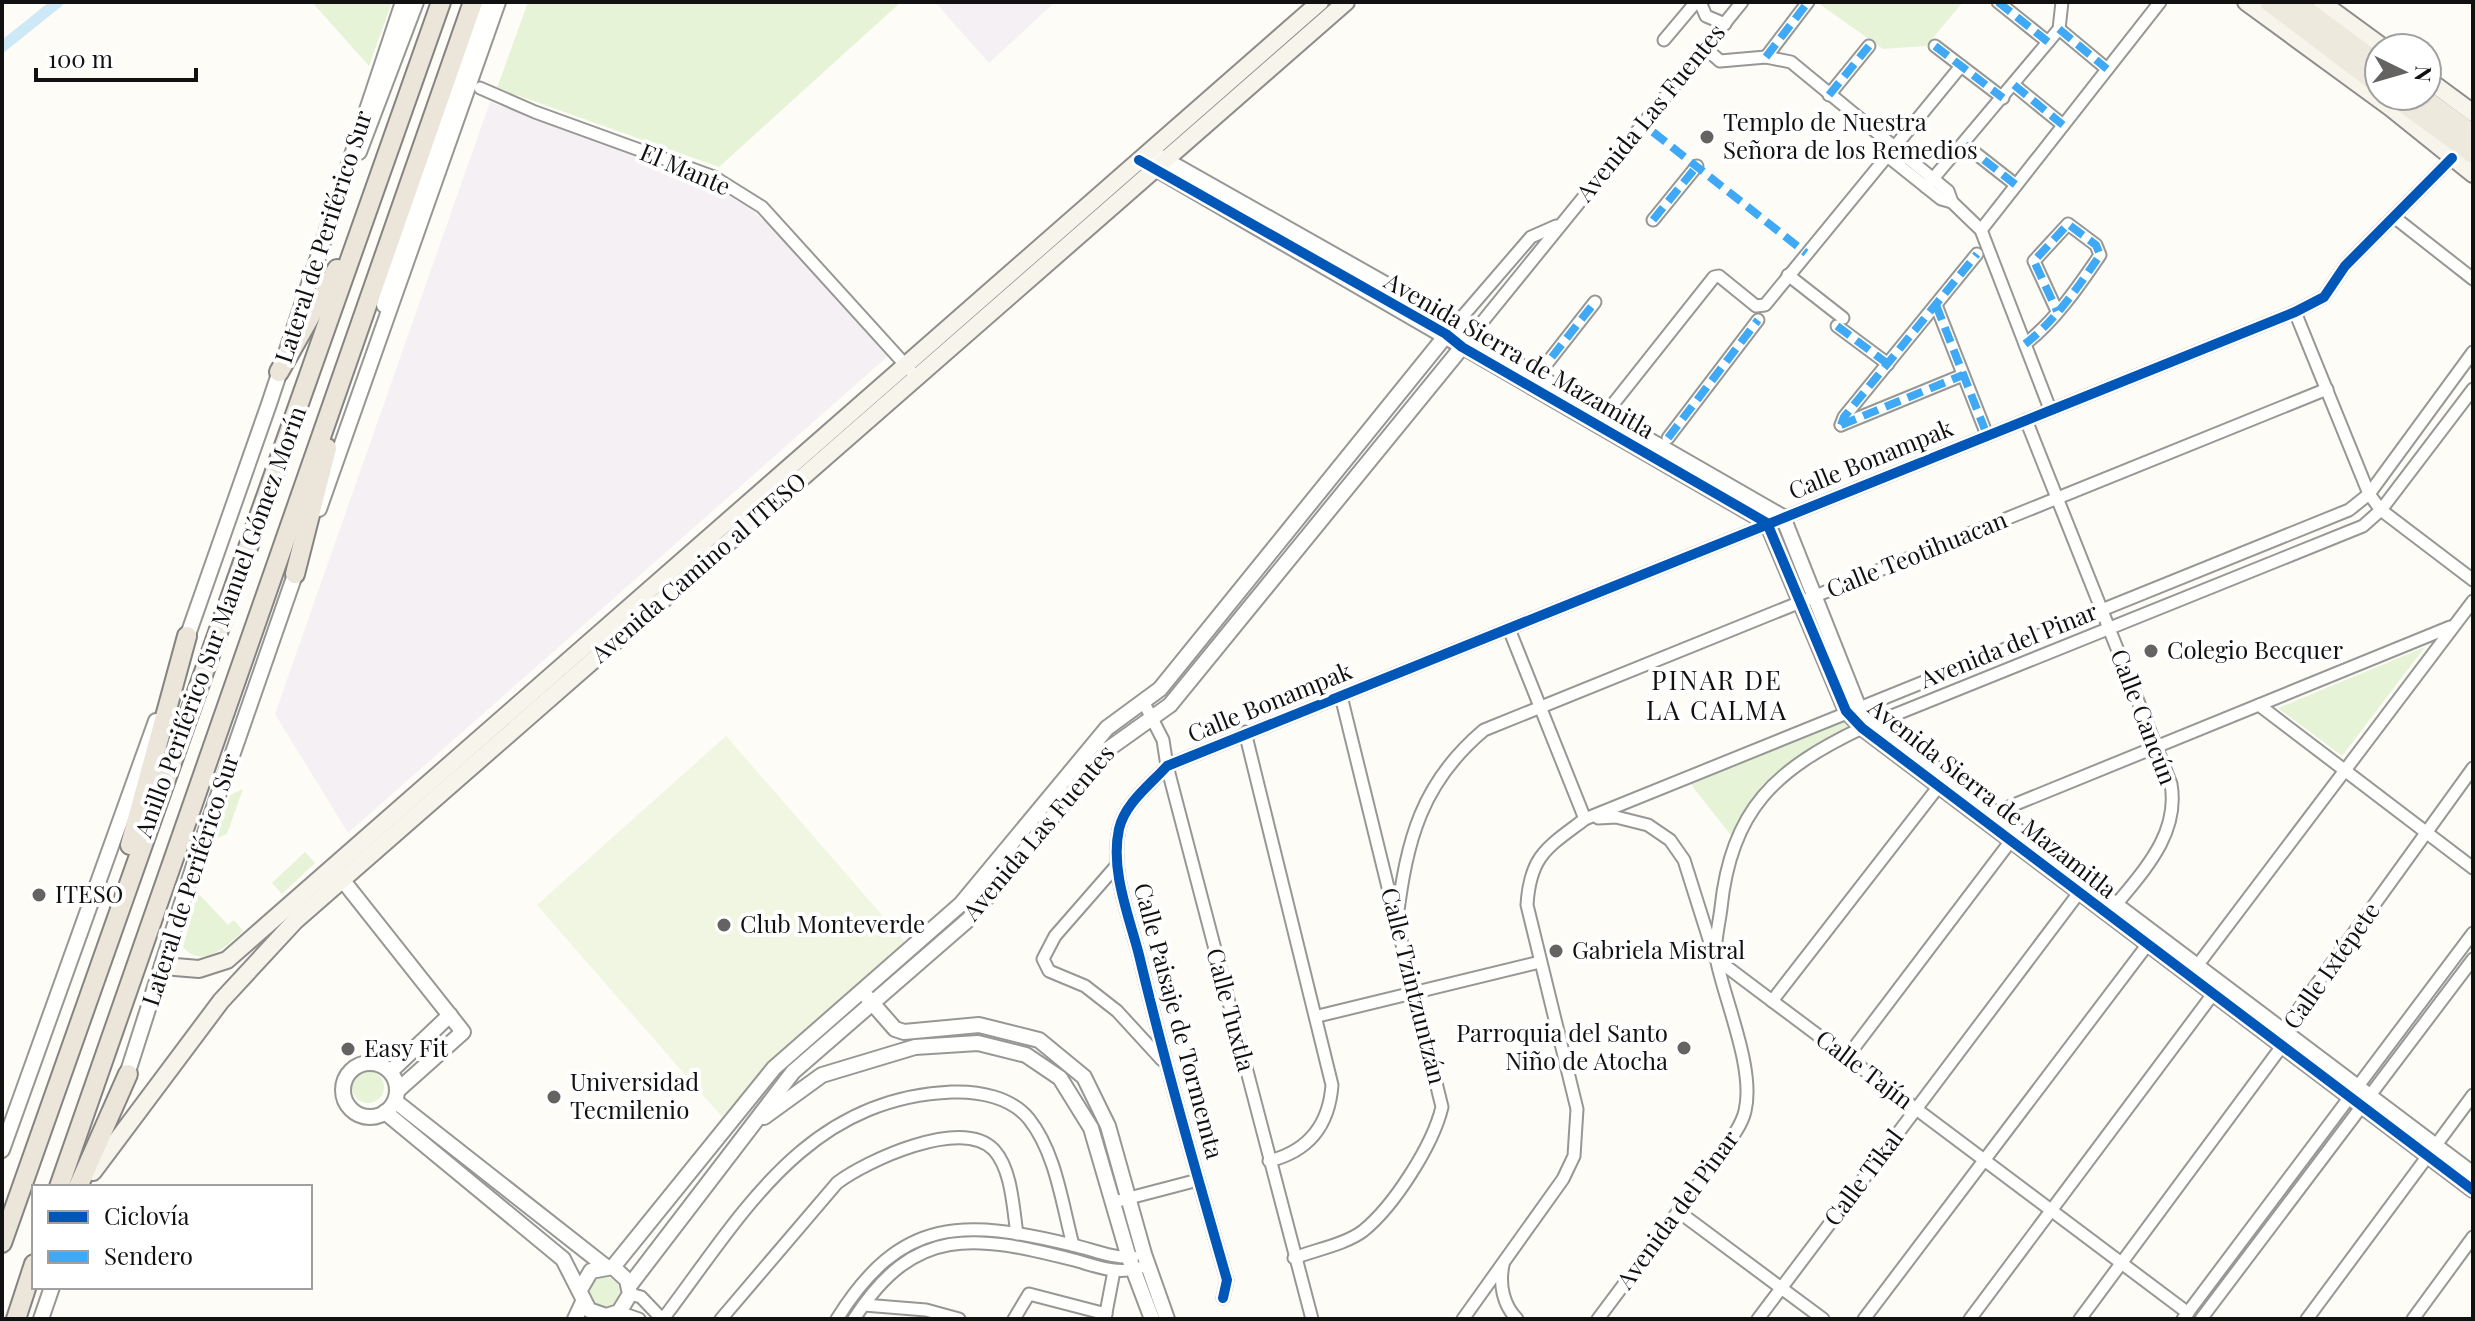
<svg xmlns="http://www.w3.org/2000/svg" width="2475" height="1321" viewBox="0 0 2475 1321" font-family="'Playfair Display',serif">
  <rect width="100%" height="100%" fill="#fdfcf7"/>
  <g fill="#f5f0f3">
    <polygon points="935,2 1055,2 989,63"/>
    <polygon points="490,102 691,175 750,208 797,250 888,356 348,833 275,714"/>
  </g>
  <g fill="#e7f3d7">
    <polygon points="312,2 392,2 369,66"/>
    <polygon points="528,2 901,2 719,167 497,88"/>
    <polygon points="1963,2 1926,46 1883,49 1818,3"/>
    <polygon points="2425,647 2342,756 2278,708"/>
    <path d="M1846,715L1857,727C1797,746 1762,785 1733,838L1689,782Z"/>
    <polygon points="243,789 227,834 215,839 230,795"/>
    <polygon points="305,852 315,863 282,894 272,883"/>
    <path d="M198,893L228,925L234,920L243,931C227,946 202,970 183,947Z"/>
    <circle cx="368" cy="1087" r="16"/>
    <circle cx="605" cy="1292" r="15"/>
  </g>
  <polygon fill="#f0f6e1" points="726,736 908,945 764,1070 722,1117 537,905"/>
  <g fill="none" stroke-linecap="round" stroke-linejoin="round">
    <polyline stroke="#cde8f7" stroke-width="11" points="2,47 58,2"/>
    <g stroke="#979795" stroke-width="15">
      <g id="minor">
        <polyline points="1700,2 1706,16 1725,24"/>
        <polyline points="1998,2 2048,42"/>
        <polyline points="2059,29 2107,69"/>
        <polyline points="1664,40 1696,2"/>
        <polyline points="1935,46 2003,98"/>
        <polyline points="1704,47 1720,61 1766,57 1791,62 1948,191 1952,202 1981,230 2050,409"/>
        <polyline points="1766,57 1808,2"/>
        <polyline points="2014,85 2063,125"/>
        <polyline points="480,88 535,112 714,177 762,207 910,370"/>
        <polyline points="1829,95 1869,46"/>
        <polyline points="1965,145 2016,185"/>
        <polyline points="1886,155 1941,199 1952,202"/>
        <polyline points="1926,187 2059,29 2062,2"/>
        <polyline points="2394,217 2473,279"/>
        <polyline points="1653,220 1697,166"/>
        <polyline points="1981,230 2160,2"/>
        <polyline points="1788,275 1843,318"/>
        <polyline points="1936,305 1987,435"/>
        <polyline points="2295,312 2369,494 2381,510 2473,580"/>
        <polyline points="1456,324 1531,237 1556,226"/>
        <polyline points="1837,326 1888,364"/>
        <polyline points="1470,337 1742,2"/>
        <path d="M2025,344C2054,322 2079,286 2100,255L2096,245L2068,224L2034,261L2057,311"/>
        <polyline points="1537,376 1595,302"/>
        <polyline points="1602,418 1714,277 1719,276 1756,306 1765,305 1961,66"/>
        <path d="M2026,420L2171,784C2180,836 2141,873 2111,911"/>
        <polyline points="1841,425 1844,417 1977,254"/>
        <polyline points="1841,425 1963,375"/>
        <polyline points="1668,438 1758,320"/>
        <polyline points="1509,629 1585,819"/>
        <polyline points="1144,703 1163,740 1167,766 1312,1319"/>
        <polyline points="2259,705 2473,868"/>
        <path d="M1245,732L1332,1085C1329,1125 1309,1151 1269,1161"/>
        <polyline points="1994,813 2450,627"/>
        <polyline points="1598,818 1616,817 1648,825 1670,840 1684,860 1715,958 2188,1313"/>
        <polyline points="1117,865 1055,936 1043,959 1049,971 1085,986 1117,1011 1162,1060"/>
        <path d="M1397,918C1407,840 1421,783 1484,730L2327,389"/>
        <polyline points="2197,966 2473,601"/>
        <polyline points="1772,1001 1939,786"/>
        <polyline points="1318,1016 1540,962"/>
        <polyline points="1847,1057 2016,834"/>
        <polyline points="1114,1202 1198,1180"/>
        <polyline points="1679,1212 1823,1319"/>
        <path d="M1294,1258C1315,1250 1346,1244 1363,1231C1394,1206 1433,1145 1442,1107L1341,696"/>
        <path d="M1503,1265C1499,1284 1503,1305 1517,1319"/>
        <polyline points="630,1294 641,1297 662,1319"/>
        <path d="M1223,1298L1227,1280C1196,1172 1165,1064 1139,955C1129,916 1110,870 1119,829C1125,803 1150,785 1167,766L2295,312L2324,297L2345,266L2452,158"/>
        <polyline points="864,1305 926,1310 959,1319"/>
        <polyline points="619,1312 639,1319"/>
        <polyline points="1105,1318 1114,1271"/>
        <path d="M663,1319C742,1215 805,1098 952,1092C979,1091 1011,1097 1029,1119C1056,1153 1062,1204 1073,1245"/>
        <path d="M721,1319L837,1183C866,1161 962,1116 994,1150C1012,1170 1013,1208 1017,1234"/>
        <path d="M837,1319C901,1216 964,1219 1072,1245C1092,1249 1113,1259 1133,1257"/>
        <path d="M854,1319C915,1224 975,1235 1074,1260C1096,1266 1117,1275 1139,1268"/>
        <polyline points="1014,1319 1029,1294 1106,1314"/>
        <path d="M1463,1319L1563,1179L1574,1156L1577,1109L1527,905C1530,855 1548,847 1585,819L2349,510L2369,494L2473,352"/>
        <path d="M1598,1319C1637,1267 1676,1215 1714,1162C1724,1147 1741,1129 1745,1111C1755,1070 1726,1004 1717,962C1713,946 1719,925 1721,908C1731,809 1776,769 1862,728L2363,526L2381,510L2473,389"/>
        <polyline points="1758,1319 2084,886"/>
        <polyline points="1864,1319 2151,940"/>
        <polyline points="1970,1319 2216,990"/>
        <polyline points="2080,1319 2282,1046 2283,1031 2473,768"/>
        <polyline points="2183,1319 2473,933"/>
        <polyline points="2201,1319 2473,959"/>
        <polyline points="2307,1319 2473,1095"/>
        <polyline points="2413,1319 2473,1237"/>
      </g>
    </g>
    <g stroke="#979795" stroke-width="18">
      <g id="tertiary">
        <polyline points="359,152 416,2"/>
        <polyline points="1157,155 1456,324 1470,337 1783,517 1858,706 1875,723 2473,1174"/>
        <polyline points="1149,165 1767,523 1846,711 1862,728 2473,1190"/>
        <polyline points="384,305 392,272 488,2"/>
        <polyline points="319,509 498,2"/>
        <polyline points="184,646 269,404 403,2"/>
        <polyline points="337,873 463,1032 397,1091"/>
        <polyline points="867,997 895,1029 904,1032 979,1025 1039,1040 1084,1077 1108,1126 1144,1254 1167,1319"/>
        <circle cx="370" cy="1090" r="27"/>
        <polyline points="391,1071 450,1015"/>
        <polyline points="125,1081 196,859 298,566"/>
        <polyline points="395,1101 605,1266"/>
        <polyline points="385,1112 563,1259 589,1310 606,1316 619,1312 630,1294 627,1280 613,1267 591,1271 581,1288"/>
        <polyline points="764,1117 822,1075 915,1047 978,1043 1026,1055 1060,1078 1091,1128 1129,1258 1152,1319"/>
        <polyline points="2,1150 156,721"/>
        <polyline points="613,1267 774,1068 961,904 1107,728 1160,689 1452,328"/>
        <polyline points="630,1285 793,1072 969,919 1107,750 1170,705 1467,341"/>
        <polyline points="41,1319 52,1287"/>
        <polyline points="575,1319 583,1302"/>
      </g>
    </g>
    <g stroke="#8e8d8b" stroke-width="20">
      <g id="secondary">
        <polyline points="2246,2 2391,108 2473,174"/>
        <polyline points="2321,2 2384,48"/>
        <polyline points="2427,79 2473,113"/>
        <polyline points="163,966 199,969 227,960 1320,2"/>
        <polyline points="93,1172 221,1001 295,921 1346,2"/>
      </g>
    </g>
    <g stroke="#858482" stroke-width="22">
      <g id="primary">
        <polyline points="2269,2 2379,85"/>
        <polyline points="2295,2 2379,64"/>
        <polyline points="2393,96 2473,154"/>
        <polyline points="2421,96 2473,134"/>
      </g>
    </g>
    <g stroke="#858482" stroke-width="22">
      <g id="trunk">
        <polyline points="279,372 337,269"/>
        <polyline points="295,574 327,448"/>
        <polyline points="130,845 187,636"/>
        <polyline points="59,1187 473,2"/>
        <polyline points="78,1187 128,1074"/>
        <polyline points="2,1243 441,2"/>
        <polyline points="16,1319 34,1264"/>
      </g>
    </g>
    <use href="#minor" stroke="#fffffe" stroke-width="11"/>
    <use href="#tertiary" stroke="#fffffe" stroke-width="14"/>
    <use href="#secondary" stroke="#f6f4eb" stroke-width="16"/>
    <use href="#primary" stroke="#ede9dc" stroke-width="18"/>
    <use href="#trunk" stroke="#ece5da" stroke-width="18"/>
    <g stroke="#3fa9f5" stroke-width="8" stroke-dasharray="16 8" stroke-linecap="butt">
      <polyline points="1998,2 2048,42"/>
      <polyline points="2059,29 2107,69"/>
      <polyline points="1935,46 2003,98"/>
      <polyline points="1766,57 1808,2"/>
      <polyline points="2014,85 2063,125"/>
      <polyline points="1829,95 1869,46"/>
      <polyline points="1653,132 1806,253"/>
      <polyline points="1965,145 2016,185"/>
      <polyline points="1653,220 1697,166"/>
      <polyline points="1936,305 1987,435"/>
      <polyline points="1837,326 1888,364"/>
      <path d="M2025,344C2054,322 2079,286 2100,255L2096,245L2068,224L2034,261L2057,311"/>
      <polyline points="1537,376 1595,302"/>
      <polyline points="1841,425 1844,417 1977,254"/>
      <polyline points="1841,425 1963,375"/>
      <polyline points="1668,438 1758,320"/>
    </g>
    <g stroke="#fff" stroke-width="15">
      <g id="cycleway">
        <polyline points="1139,160 1446,334 1462,347 1767,523 1846,711 1862,728 2473,1190"/>
        <path d="M1223,1298L1227,1280C1196,1172 1165,1064 1139,955C1129,916 1110,870 1119,829C1125,803 1150,785 1167,766L2295,312L2324,297L2345,266L2452,158"/>
      </g>
    </g>
    <use href="#cycleway" stroke="#0057b8" stroke-width="10"/>
  </g>
  <g fill="#646362" stroke="#fff" stroke-width="3">
    <circle cx="1707" cy="137" r="8"/>
    <circle cx="2151" cy="651" r="8"/>
    <circle cx="39" cy="895" r="8"/>
    <circle cx="724" cy="925" r="8"/>
    <circle cx="1556" cy="951" r="8"/>
    <circle cx="1684" cy="1048" r="8"/>
    <circle cx="348" cy="1049" r="8"/>
    <circle cx="554" cy="1097" r="8"/>
  </g>
  <g text-anchor="middle" stroke-width="8" stroke-linejoin="round" paint-order="stroke">
    <g font-size="24" fill="#111" stroke="#fff">
      <text transform="translate(1651 113) rotate(-51)" y="8">Avenida Las Fuentes</text>
      <text transform="translate(685 170) rotate(23)" y="8">El Mante</text>
      <text transform="translate(324 237) rotate(-72)" y="8">Lateral de Periférico Sur</text>
      <text transform="translate(1519 356) rotate(30)" y="8">Avenida Sierra de Mazamitla</text>
      <text transform="translate(1871 460) rotate(-22)" y="8">Calle Bonampak</text>
      <text transform="translate(1917 555) rotate(-22)" y="8">Calle Teotihuacan</text>
      <text transform="translate(699 568) rotate(-41)" y="8">Avenida Camino al ITESO</text>
      <text transform="translate(221 622) rotate(-70)" y="8">Anillo Periférico Sur Manuel Gómez Morín</text>
      <text transform="translate(2009 646) rotate(-22)" y="8">Avenida del Pinar</text>
      <text transform="translate(1270 703) rotate(-22)" y="8">Calle Bonampak</text>
      <text transform="translate(2143 717) rotate(69)" y="8">Calle Cancún</text>
      <text transform="translate(1992 799) rotate(38)" y="8">Avenida Sierra de Mazamitla</text>
      <text transform="translate(1039 833) rotate(-50)" y="8">Avenida Las Fuentes</text>
      <text transform="translate(191 880) rotate(-72)" y="8">Lateral de Periférico Sur</text>
      <text transform="translate(2332 966) rotate(-55)" y="8">Calle Ixtépete</text>
      <text transform="translate(1413 986) rotate(76)" y="8">Calle Tzintzuntzán</text>
      <text transform="translate(1230 1010) rotate(75)" y="8">Calle Tuxtla</text>
      <text transform="translate(1178 1021) rotate(75)" y="8">Calle Paisaje de Tormemta</text>
      <text transform="translate(1864 1070) rotate(37)" y="8">Calle Tajín</text>
      <text transform="translate(1864 1178) rotate(-53)" y="8">Calle Tikal</text>
      <text transform="translate(1678 1210) rotate(-54)" y="8">Avenida del Pinar</text>
    </g>
    <g font-size="24" fill="#111" stroke="#fff" text-anchor="start">
      <text x="1723" y="131">Templo de Nuestra<tspan x="1723" dy="28">Señora de los Remedios</tspan></text>
      <text x="2167" y="659">Colegio Becquer</text>
      <text x="55" y="903">ITESO</text>
      <text x="740" y="933">Club Monteverde</text>
      <text x="1572" y="959">Gabriela Mistral</text>
      <text x="1668" y="1042" text-anchor="end">Parroquia del Santo<tspan x="1668" dy="28">Niño de Atocha</tspan></text>
      <text x="364" y="1057">Easy Fit</text>
      <text x="570" y="1091">Universidad<tspan x="570" dy="28">Tecmilenio</tspan></text>
    </g>
    <g font-size="26" letter-spacing="2" fill="#111" stroke="#fff">
      <text x="1717" y="690">PINAR DE<tspan x="1717" dy="30">LA CALMA</tspan></text>
    </g>
  </g>
  <rect width="2475" height="1321" fill="none" stroke="#111111" stroke-width="8"/>
  <rect x="32" y="1185" width="280" height="104" fill="#ffffff" stroke="#a0a0a0" stroke-width="2"/>
  <rect x="48" y="1211" width="40" height="12" fill="#0057b8" stroke="#a0a0a0" stroke-width="2"/>
  <text x="104" y="1225" font-size="24" fill="#111111">Ciclovía</text>
  <rect x="48" y="1251" width="40" height="12" fill="#3fa9f5" stroke="#a0a0a0" stroke-width="2"/>
  <text x="104" y="1265" font-size="24" fill="#111111">Sendero</text>
  <g transform="translate(2403 72) rotate(95)"><circle r="38" fill="#ffffff" stroke="#a0a0a0" stroke-width="2"/>
  <path d="M0-6L14 30L0 20L-14 30Z" fill="#646362"/>
  <text y="-12" font-size="22" font-weight="bold" text-anchor="middle" fill="#111111">N</text>
  </g>
  <path d="M36 68v12h160v-12" fill="none" stroke="#111111" stroke-width="4"/>
  <text x="48" y="68" font-size="24" fill="#111111" stroke="#ffffff" stroke-width="6" paint-order="stroke">100 m</text>
</svg>
